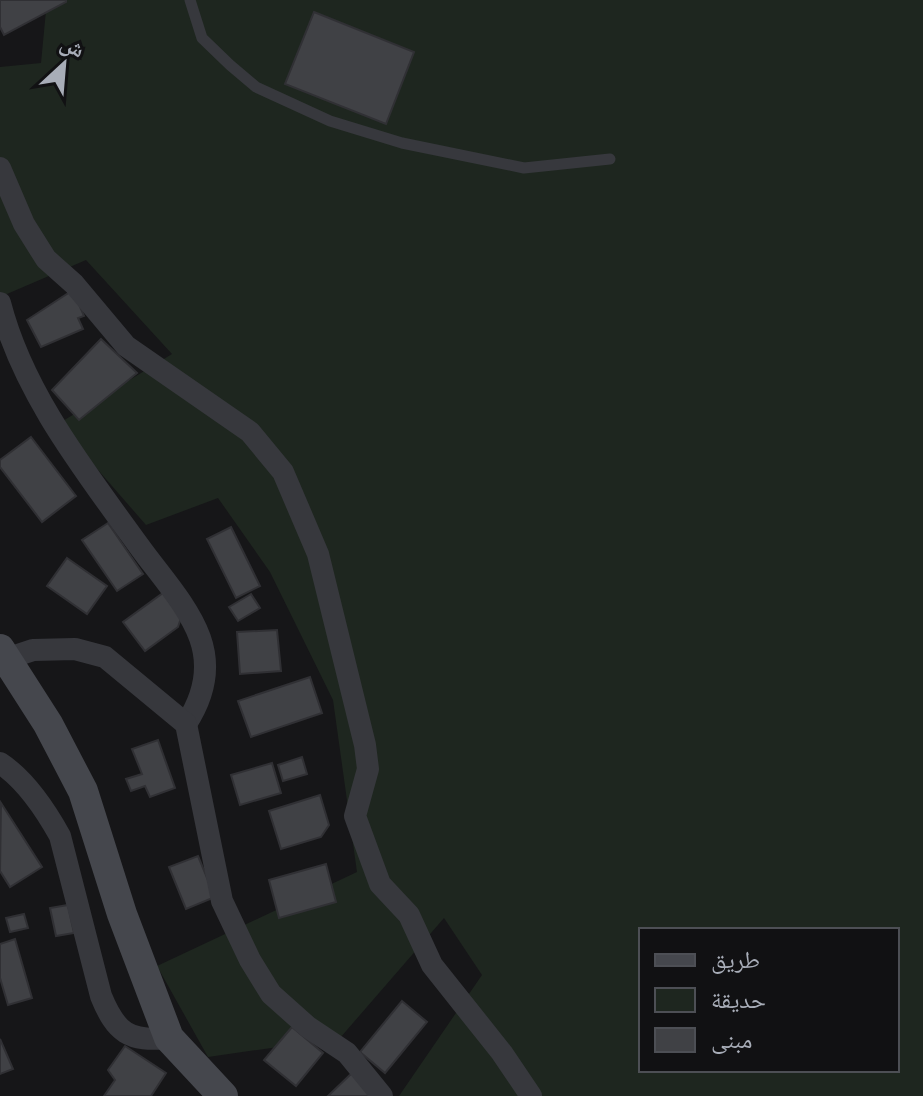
<svg xmlns="http://www.w3.org/2000/svg" width="923" height="1096" viewBox="0 0 923 1096" font-family="Figtree,'Noto Naskh Arabic',sans-serif">
  <rect width="100%" height="100%" fill="#161618"/>
  <path fill="#1e261f" fill-rule="evenodd" d="M47,0H923V1096H399L482,975L444,918L340,1038L208,1057L157,966L357,872L333,700L270,572L218,498L146,525L58,424L172,354L86,260L0,297V67L41,63ZM641,930H897V1070H641Z"/>
  <g fill="#404145" stroke="#303034" stroke-width="2">
    <polygon points="0,0 66,0 66,2 4,35 0,27"/>
    <polygon points="314,12 414,52 386,124 285,84"/>
    <polygon points="73,290 84,316 78,318 83,329 41,347 27,320"/>
    <polygon points="101,339 137,373 79,420 52,390"/>
    <polygon points="31,437 76,496 42,522 0,467 0,460"/>
    <polygon points="108,523 143,574 117,591 82,540"/>
    <polygon points="231,527 260,586 236,598 207,539"/>
    <polygon points="67,558 107,586 87,614 47,586"/>
    <polygon points="163,593 181,618 178,627 145,651 123,622"/>
    <polygon points="251,594 260,608 238,621 229,607"/>
    <polygon points="277,630 281,671 240,674 237,632"/>
    <polygon points="310,677 322,713 251,737 238,701"/>
    <polygon points="158,740 175,788 150,797 145,786 131,791 126,779 142,774 132,749"/>
    <polygon points="302,757 307,774 283,781 278,765"/>
    <polygon points="272,763 281,793 240,805 231,775"/>
    <polygon points="320,795 329,825 321,837 281,849 269,811"/>
    <polygon points="1,803 42,867 10,887 0,871"/>
    <polygon points="198,856 215,897 186,909 169,867"/>
    <polygon points="326,864 336,902 279,918 269,880"/>
    <polygon points="68,905 74,933 56,936 50,908"/>
    <polygon points="24,914 28,928 10,932 6,918"/>
    <polygon points="15,939 32,998 8,1005 0,978 0,944"/>
    <polygon points="402,1001 427,1022 385,1073 360,1052"/>
    <polygon points="292,1027 323,1053 296,1086 264,1060"/>
    <polygon points="0,1039 13,1069 0,1074"/>
    <polygon points="125,1046 166,1073 151,1096 104,1096 115,1080 108,1070"/>
    <polygon points="352,1073 373,1096 328,1096"/>
  </g>
  <g fill="none" stroke-linecap="round" stroke-linejoin="round">
    <polyline stroke="#37383d" stroke-width="11" points="190,0 202,38 230,65 256,87 330,121 402,143 524,168 610,159"/>
    <g stroke="#37383d" stroke-width="22">
      <polyline points="0,168 24,224 46,259 74,284 126,346 250,432 283,472 318,554 365,745 368,769 355,816 380,884 409,915 432,965 502,1053 531,1096"/>
      <path d="M0,303C23,393 85,471 139,546C159,574 188,605 200,638C211,669 203,698 186,724"/>
      <polyline points="6,659 33,650 75,649 105,657 186,724 222,901 250,960 271,994 308,1027 347,1053 382,1096"/>
      <path d="M0,763C26,780 45,809 60,836L101,996C116,1033 129,1042 169,1038"/>
    </g>
    <polyline stroke="#45474d" stroke-width="30" points="0,649 48,724 83,791 122,914 169,1038 223,1096"/>
  </g>
  <rect x="639" y="928" width="260" height="144" fill="#111113" stroke="#4d4f55" stroke-width="2"/>
  <rect x="655" y="954" width="40" height="12" fill="#45474d" stroke="#4d4f55" stroke-width="2"/>
  <text x="711" y="968" font-size="24" fill="#a8adb8">طريق</text>
  <rect x="655" y="988" width="40" height="24" fill="#1e261f" stroke="#4d4f55" stroke-width="2"/>
  <text x="711" y="1008" font-size="24" fill="#a8adb8">حديقة</text>
  <rect x="655" y="1028" width="40" height="24" fill="#404145" stroke="#4d4f55" stroke-width="2"/>
  <text x="711" y="1048" font-size="24" fill="#a8adb8">مبنى</text>
  <g transform="translate(64 64) rotate(26)" stroke="#111113" stroke-width="6" paint-order="stroke">
  <path d="M0-6L14 30L0 20L-14 30Z" fill="#a8adb8"/>
  <text y="-12" font-size="22" font-weight="bold" text-anchor="middle" fill="#a8adb8">ش</text>
  </g>
</svg>
